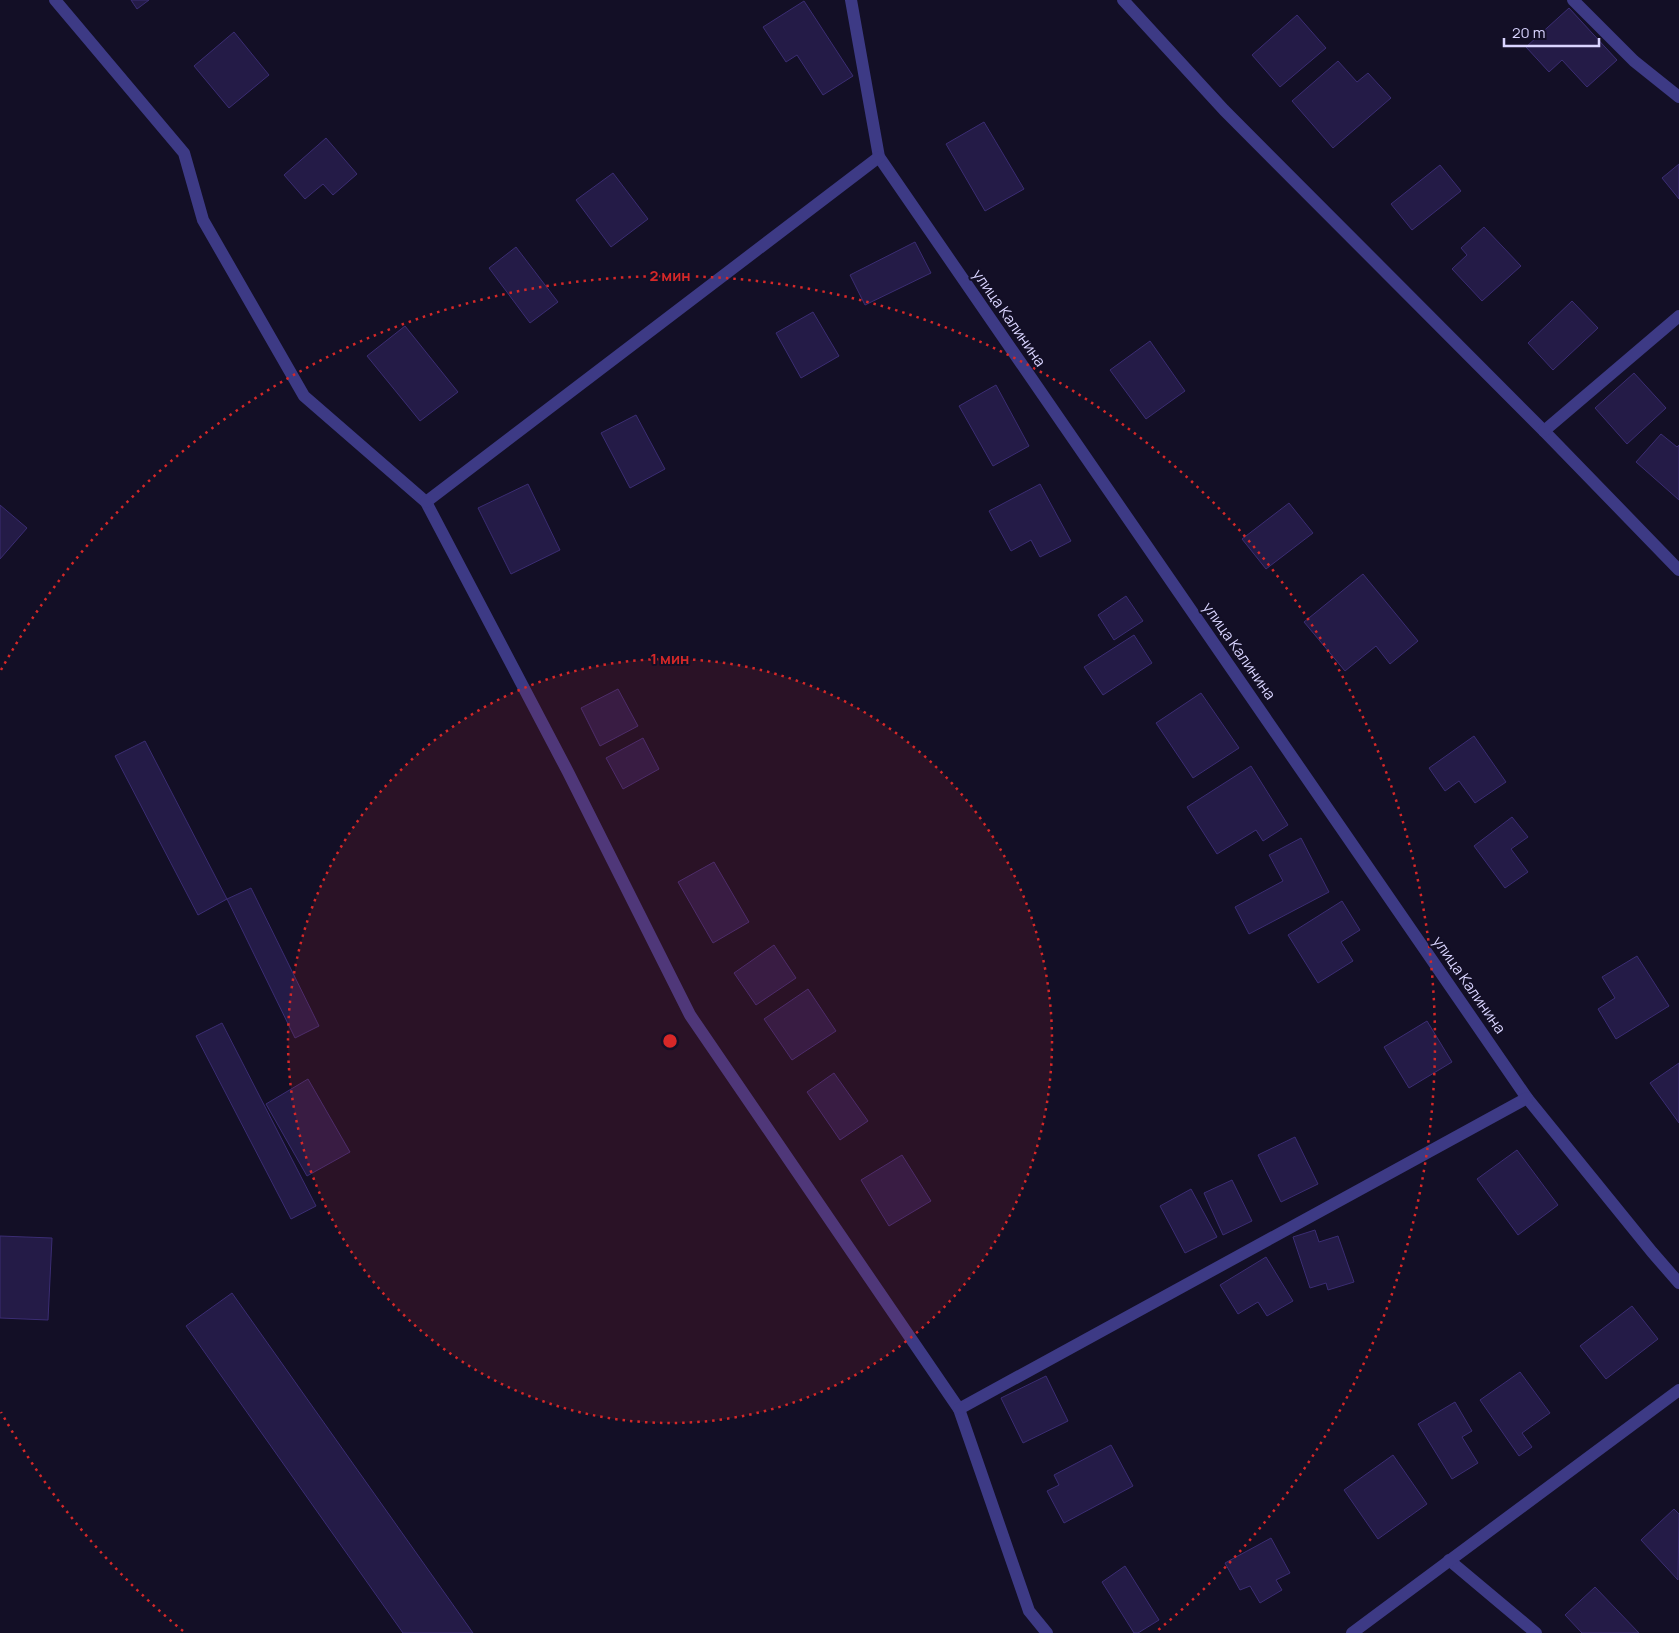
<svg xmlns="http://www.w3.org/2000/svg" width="1679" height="1633" viewBox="0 0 1679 1633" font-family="Manrope,sans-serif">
  <rect width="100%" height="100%" fill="#130f26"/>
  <g fill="#241b47" stroke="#3b2d73">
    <polygon points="131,0 149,0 137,9"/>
    <polygon points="804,1 853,76 823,95 797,55 786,62 763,27"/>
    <polygon points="1569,8 1617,60 1587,87 1562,60 1549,72 1526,47"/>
    <polygon points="1297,15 1326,48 1280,87 1252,55"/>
    <polygon points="234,32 269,75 229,108 194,66"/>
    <polygon points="1338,61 1357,82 1368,73 1391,98 1333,148 1292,101"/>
    <polygon points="984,122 1024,189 985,211 946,144"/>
    <polygon points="326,138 357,174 333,195 323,184 305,199 284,175"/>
    <polygon points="1679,164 1679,199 1662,178"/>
    <polygon points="1440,165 1461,191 1412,230 1391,204"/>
    <polygon points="613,173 648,219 611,247 576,200"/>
    <polygon points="1484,227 1521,266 1482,301 1452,269 1467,255 1461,248"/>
    <polygon points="915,242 931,273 865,305 850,275"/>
    <polygon points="516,247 558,302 530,323 489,268"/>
    <polygon points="1572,301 1598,328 1553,370 1528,343"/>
    <polygon points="813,312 839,356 801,378 776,333"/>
    <polygon points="405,326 458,392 420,421 367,356"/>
    <polygon points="1150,341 1185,391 1146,419 1110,370"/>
    <polygon points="1634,373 1666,408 1627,444 1595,408"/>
    <polygon points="996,385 1029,446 993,466 959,406"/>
    <polygon points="636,415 665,469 630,488 601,433"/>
    <polygon points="1661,434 1677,447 1679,445 1679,500 1636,462"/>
    <polygon points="528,484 560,550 511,574 478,508"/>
    <polygon points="1040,484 1071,541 1040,557 1031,540 1011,551 989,511"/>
    <polygon points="1289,503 1313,533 1266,569 1242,539"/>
    <polygon points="0,505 27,528 0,559"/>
    <polygon points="1363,574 1418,641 1390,664 1376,646 1345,671 1304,622"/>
    <polygon points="1126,596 1143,621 1114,640 1098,615"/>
    <polygon points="1134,635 1152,663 1103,695 1084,667"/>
    <polygon points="618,689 638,726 600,746 581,708"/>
    <polygon points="1201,693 1239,748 1193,778 1156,723"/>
    <polygon points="1474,736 1506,782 1475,803 1459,781 1445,791 1429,768"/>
    <polygon points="643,738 659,769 623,789 606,758"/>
    <polygon points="145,741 227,899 198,915 115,756"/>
    <polygon points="1251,766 1288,825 1263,841 1256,830 1217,854 1187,807"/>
    <polygon points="1512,817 1528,837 1511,849 1528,872 1505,888 1474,846"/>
    <polygon points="1301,838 1329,892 1249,934 1235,907 1283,881 1269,855"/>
    <polygon points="714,862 749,922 713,943 678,882"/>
    <polygon points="251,888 319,1026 295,1038 227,899"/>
    <polygon points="1342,901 1360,930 1341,942 1353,961 1318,983 1288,935"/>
    <polygon points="774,945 796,978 756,1005 734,973"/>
    <polygon points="1637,956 1669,1006 1616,1039 1598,1009 1615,998 1602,977"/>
    <polygon points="808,989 836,1031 792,1060 764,1019"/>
    <polygon points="1427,1021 1452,1062 1409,1088 1384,1047"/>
    <polygon points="222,1023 316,1206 291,1219 196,1036"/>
    <polygon points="1679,1063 1679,1123 1650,1083"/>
    <polygon points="834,1073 868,1121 840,1140 807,1092"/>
    <polygon points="308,1079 350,1152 307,1176 266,1104"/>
    <polygon points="1295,1137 1318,1184 1281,1202 1258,1155"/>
    <polygon points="1517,1150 1558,1205 1518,1235 1477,1179"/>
    <polygon points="902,1155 931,1201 889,1226 861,1180"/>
    <polygon points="1232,1180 1252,1221 1223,1235 1204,1193"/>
    <polygon points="1191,1189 1217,1237 1185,1253 1160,1206"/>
    <polygon points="1315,1230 1319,1242 1338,1236 1354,1282 1328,1290 1326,1283 1310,1288 1293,1237"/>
    <polygon points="0,1236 52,1238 48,1320 0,1318"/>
    <polygon points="1266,1257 1293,1301 1267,1316 1258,1302 1238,1314 1220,1285"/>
    <polygon points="232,1293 473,1633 403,1633 186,1326"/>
    <polygon points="1632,1306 1658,1339 1606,1379 1580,1346"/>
    <polygon points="1520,1372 1550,1413 1522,1433 1532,1447 1519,1456 1480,1400"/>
    <polygon points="1046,1376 1068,1421 1023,1443 1001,1398"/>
    <polygon points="1455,1402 1472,1431 1462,1437 1478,1463 1452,1479 1418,1424"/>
    <polygon points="1111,1445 1133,1486 1064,1523 1047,1491 1059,1485 1054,1475"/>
    <polygon points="1393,1455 1427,1504 1378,1539 1344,1490"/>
    <polygon points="1674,1509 1679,1514 1678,1580 1641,1540"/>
    <polygon points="1271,1538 1290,1573 1276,1580 1282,1590 1260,1603 1250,1586 1240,1590 1225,1563"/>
    <polygon points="1125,1566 1159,1620 1138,1633 1134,1633 1102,1582"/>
    <polygon points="1595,1587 1639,1633 1582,1633 1565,1615"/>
  </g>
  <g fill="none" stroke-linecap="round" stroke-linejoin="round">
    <g stroke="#3d3a85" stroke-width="12">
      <polyline points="55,0 184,153 203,220 304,396 426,502 568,772 690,1015 959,1409 1029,1611 1047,1633"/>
      <polyline points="851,0 879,157 1527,1098 1652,1252 1679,1283"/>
      <polyline points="1123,0 1224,110 1544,431 1679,570"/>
      <polyline points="1573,0 1634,61 1679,97"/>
      <polyline points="1544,431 1679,316"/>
      <polyline points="426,502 879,157"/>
      <polyline points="959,1409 1527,1098"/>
      <polyline points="1449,1560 1536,1633"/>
      <polyline points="1352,1633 1679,1390"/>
    </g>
  </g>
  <circle cx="670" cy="1041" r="382" fill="#d62828" fill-opacity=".12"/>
  <g fill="none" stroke="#d62828" stroke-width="2.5" stroke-dasharray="2.5 5">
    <circle cx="670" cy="1041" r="382"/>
    <path d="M183 1631A765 765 0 0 1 1 1412M1 670A765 765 0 1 1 1157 1631"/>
  </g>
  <g text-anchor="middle" stroke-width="4" stroke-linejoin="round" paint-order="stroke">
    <g font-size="15" fill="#d9d4ff" stroke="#130f26">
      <text transform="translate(1009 318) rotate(55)" y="5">улица Калинина</text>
      <text transform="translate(1239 651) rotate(55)" y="5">улица Калинина</text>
      <text transform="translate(1469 985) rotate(55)" y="5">улица Калинина</text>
    </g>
  </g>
  <circle cx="670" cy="1041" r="8" fill="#d62828" stroke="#130f26" stroke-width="2.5"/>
  <g font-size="15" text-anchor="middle" font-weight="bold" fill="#d62828" stroke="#130f26" stroke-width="4" stroke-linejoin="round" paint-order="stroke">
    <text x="670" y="281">2 мин</text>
    <text x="670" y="664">1 мин</text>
  </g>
  <path d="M1504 38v8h95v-8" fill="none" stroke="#d9d4ff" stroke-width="2.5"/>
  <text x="1512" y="38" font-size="15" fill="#d9d4ff" stroke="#130f26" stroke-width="4" paint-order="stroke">20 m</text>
</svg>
